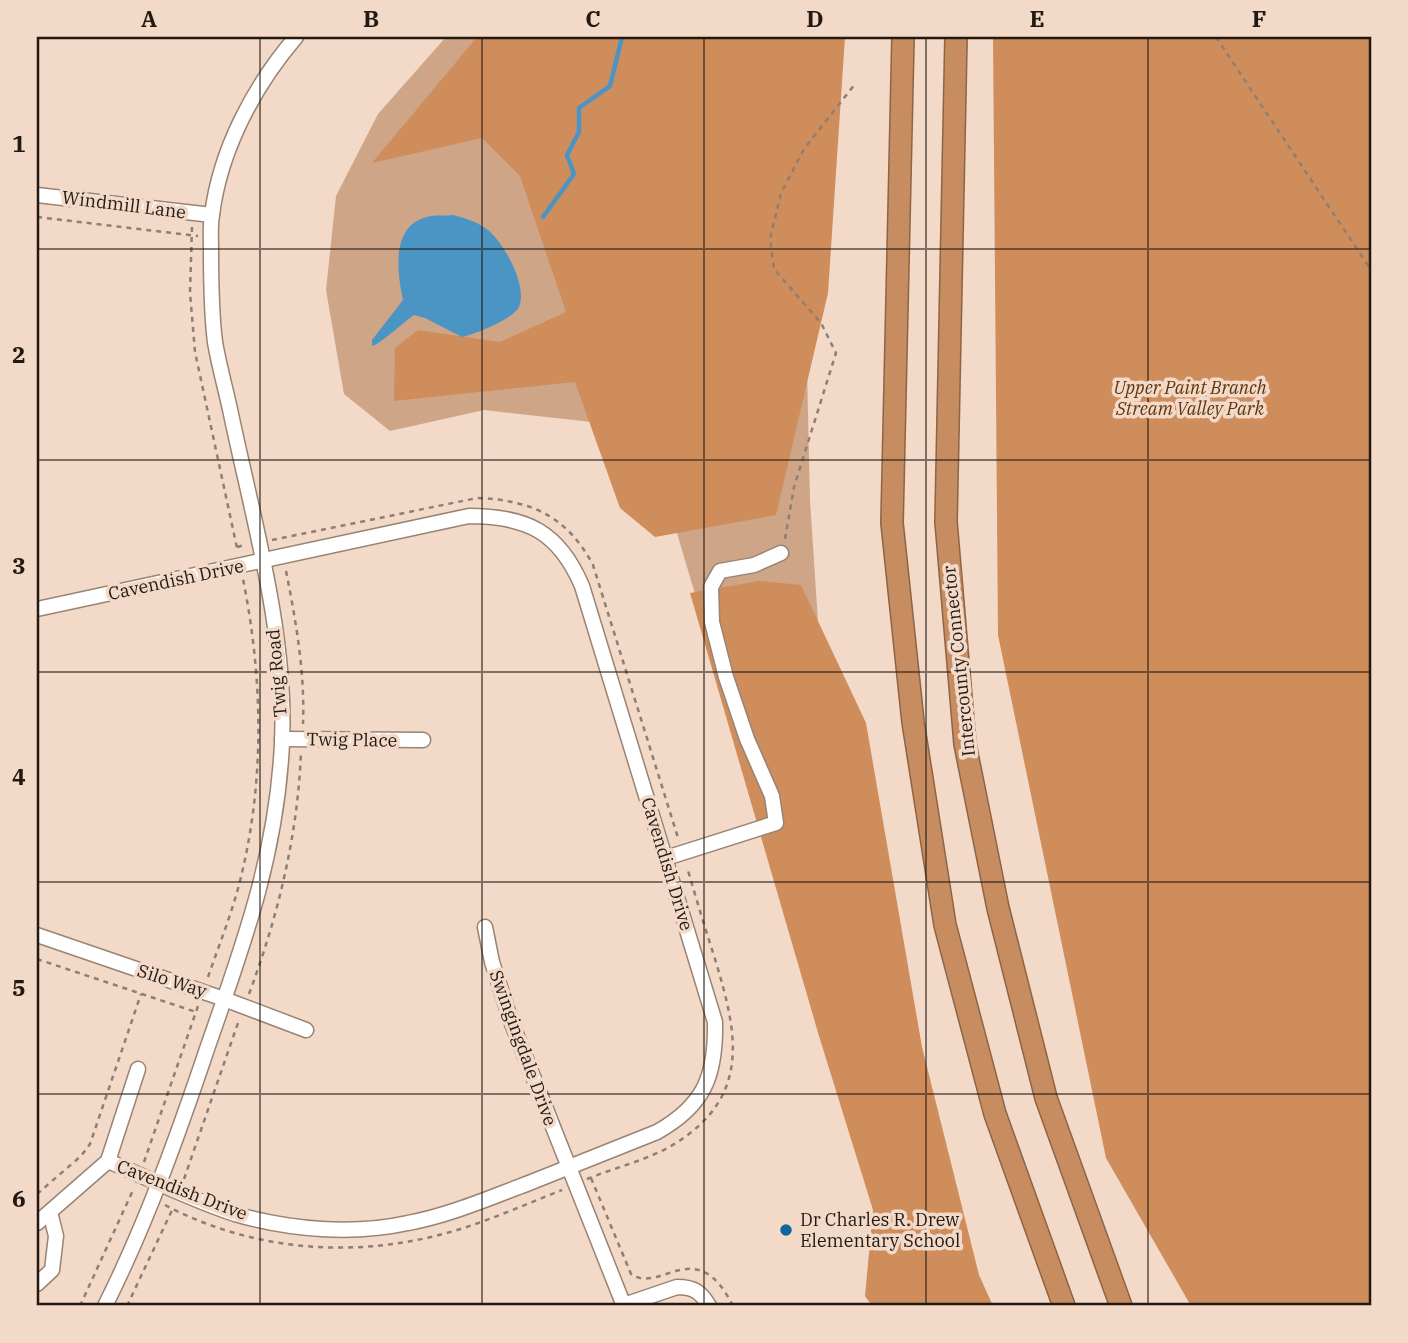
<svg xmlns="http://www.w3.org/2000/svg" width="1408" height="1343" viewBox="0 0 1408 1343" font-family="'IBM Plex Serif',serif">
  <rect width="100%" height="100%" fill="#f2d9c8"/>
  <polygon fill="#cfa587" points="446,37 820,37 807,370 810,500 819,637 759,811 646,428 484,410 390,431 344,394 326,290 336,196 378,114"/>
  <g fill="#ce8d5b">
    <polygon points="477,37 845,37 828,293 776,515 655,537 620,508 575,382 394,401 395,348 418,330 500,342 566,312 520,176 482,138 372,163"/>
    <polygon points="993,37 1371,37 1371,1306 1191,1306 1106,1158 998,635"/>
    <polygon points="759,581 801,585 866,723 922,1047 979,1275 993,1306 872,1306 865,1296 873,1210 819,1036 690,593"/>
  </g>
  <path fill="#4b95c5" d="M453,215C465,218 478,222 488,230C504,243 528,286 519,307C513,319 475,334 462,337L425,318L414,315C404,322 379,345 372,346V340L403,300C397,271 390,223 431,216C438,215 446,216 453,215Z"/>
  <g fill="none" stroke-linecap="round" stroke-linejoin="round">
    <polyline stroke="#4b95c5" stroke-width="4.5" points="543,217 574,174 567,155 579,132 579,108 610,86 622,37"/>
    <g stroke="#998373" stroke-width="17">
      <g id="minor">
        <polyline points="37,195 212,215"/>
        <path d="M37,609L469,516C527,516 559,532 582,586L715,1022C716,1075 705,1105 657,1132C614,1149 572,1166 529,1183C489,1198 450,1215 408,1223C353,1235 290,1230 235,1214C192,1200 150,1179 108,1161"/>
        <polyline points="282,739 423,740"/>
        <polyline points="666,858 776,823 772,796 747,739 726,677 712,622 711,587 720,571 754,565 781,553"/>
        <polyline points="485,927 492,962 511,1021 624,1306"/>
        <polyline points="37,935 224,999 306,1030"/>
        <polyline points="37,1223 108,1161 138,1069"/>
        <polyline points="37,1284 52,1270 56,1236 50,1212"/>
        <path d="M105,1306C147,1222 178,1135 208,1046C244,943 277,853 282,743C287,635 253,519 231,414C226,390 219,366 215,342C211,311 211,280 211,249C211,238 210,226 212,215C220,150 254,86 296,37"/>
        <path d="M621,1306L677,1287C694,1287 701,1292 709,1306"/>
      </g>
    </g>
    <g stroke="#8d6445" stroke-width="24">
      <g id="highway">
        <polyline points="903,37 892,523 913,722 945,925 995,1114 1064,1306"/>
        <polyline points="956,37 946,522 965,744 998,908 1046,1098 1121,1306"/>
      </g>
    </g>
    <g stroke="#8f7e72" stroke-width="2.5" stroke-dasharray="5 5" stroke-linecap="butt">
      <polyline points="1216,37 1371,270"/>
      <polyline points="37,217 198,236"/>
      <polyline points="192,227 190,293 195,352 237,548"/>
      <polyline points="785,539 794,487 836,353 821,323 774,269 770,239 781,193 804,149 855,84"/>
      <path d="M272,540L477,498C531,500 567,516 593,565L679,841"/>
      <polyline points="237,547 245,545"/>
      <path d="M286,571C296,621 305,673 303,724"/>
      <polyline points="37,959 196,1012"/>
      <path d="M208,977C219,945 232,913 240,881C265,781 263,679 243,579"/>
      <path d="M249,994C278,916 298,835 301,751"/>
      <polyline points="144,1162 198,1006"/>
      <path d="M591,1178L631,1274C661,1295 696,1232 733,1306"/>
      <polyline points="184,1179 239,1020"/>
      <path d="M587,1179C616,1167 649,1160 676,1143C752,1095 737,1032 715,959C705,928 696,898 687,867"/>
      <polyline points="37,1194 81,1156 90,1144 141,994"/>
      <path d="M165,1205C246,1248 341,1258 431,1237C475,1227 519,1207 562,1190"/>
      <polyline points="80,1306 134,1188"/>
      <polyline points="127,1306 173,1208"/>
    </g>
    <use href="#minor" stroke="#fff" stroke-width="14"/>
    <use href="#highway" stroke="#c78d60" stroke-width="21"/>
  </g>
  <path fill="none" stroke="#221913" stroke-width="2" stroke-opacity="0.55" d="M260,37V1306M482,37V1306M704,37V1306M926,37V1306M1148,37V1306M37,249H1371M37,460H1371M37,672H1371M37,882H1371M37,1094H1371"/>
  <circle fill="#0d6898" stroke="#f2d9c8" stroke-width="2.5" cx="786" cy="1230" r="7"/>
  <g text-anchor="middle" stroke-width="7" stroke-linejoin="round" paint-order="stroke">
    <g font-size="18" fill="#221913" stroke="#f2d9c8">
      <text transform="translate(124 205) rotate(7)" y="6">Windmill Lane</text>
      <text transform="translate(176 580) rotate(-12)" y="6">Cavendish Drive</text>
      <text transform="translate(959 661) rotate(-96)" y="6">Intercounty Connector</text>
      <text transform="translate(277 673) rotate(-95)" y="6">Twig Road</text>
      <text transform="translate(352 740) rotate(1)" y="6">Twig Place</text>
      <text transform="translate(667 864) rotate(73)" y="6">Cavendish Drive</text>
      <text transform="translate(172 981) rotate(18)" y="6">Silo Way</text>
      <text transform="translate(523 1048) rotate(70)" y="6">Swingingdale Drive</text>
      <text transform="translate(182 1190) rotate(21)" y="6">Cavendish Drive</text>
    </g>
    <g font-size="18" font-style="italic" fill="#61360f" stroke="#f2d9c8">
      <text x="1190" y="394">Upper Paint Branch<tspan x="1190" dy="21">Stream Valley Park</tspan></text>
    </g>
    <g font-size="18" fill="#221913" stroke="#f2d9c8" text-anchor="start">
      <text x="800" y="1226">Dr Charles R. Drew<tspan x="800" dy="21">Elementary School</tspan></text>
    </g>
  </g>
  <rect width="1408" height="1343" fill="none" stroke="#f2d9c8" stroke-width="77"/>
  <rect x="38" y="38" width="1332" height="1266" fill="none" stroke="#221913" stroke-width="2.5"/>
  <g font-size="23" text-anchor="middle" font-weight="bold" fill="#221913">
    <text x="149" y="27">A</text>
    <text x="371" y="27">B</text>
    <text x="593" y="27">C</text>
    <text x="815" y="27">D</text>
    <text x="1037" y="27">E</text>
    <text x="1259" y="27">F</text>
    <text x="19" y="152">1</text>
    <text x="19" y="363">2</text>
    <text x="19" y="574">3</text>
    <text x="19" y="785">4</text>
    <text x="19" y="996">5</text>
    <text x="19" y="1207">6</text>
  </g>
</svg>
